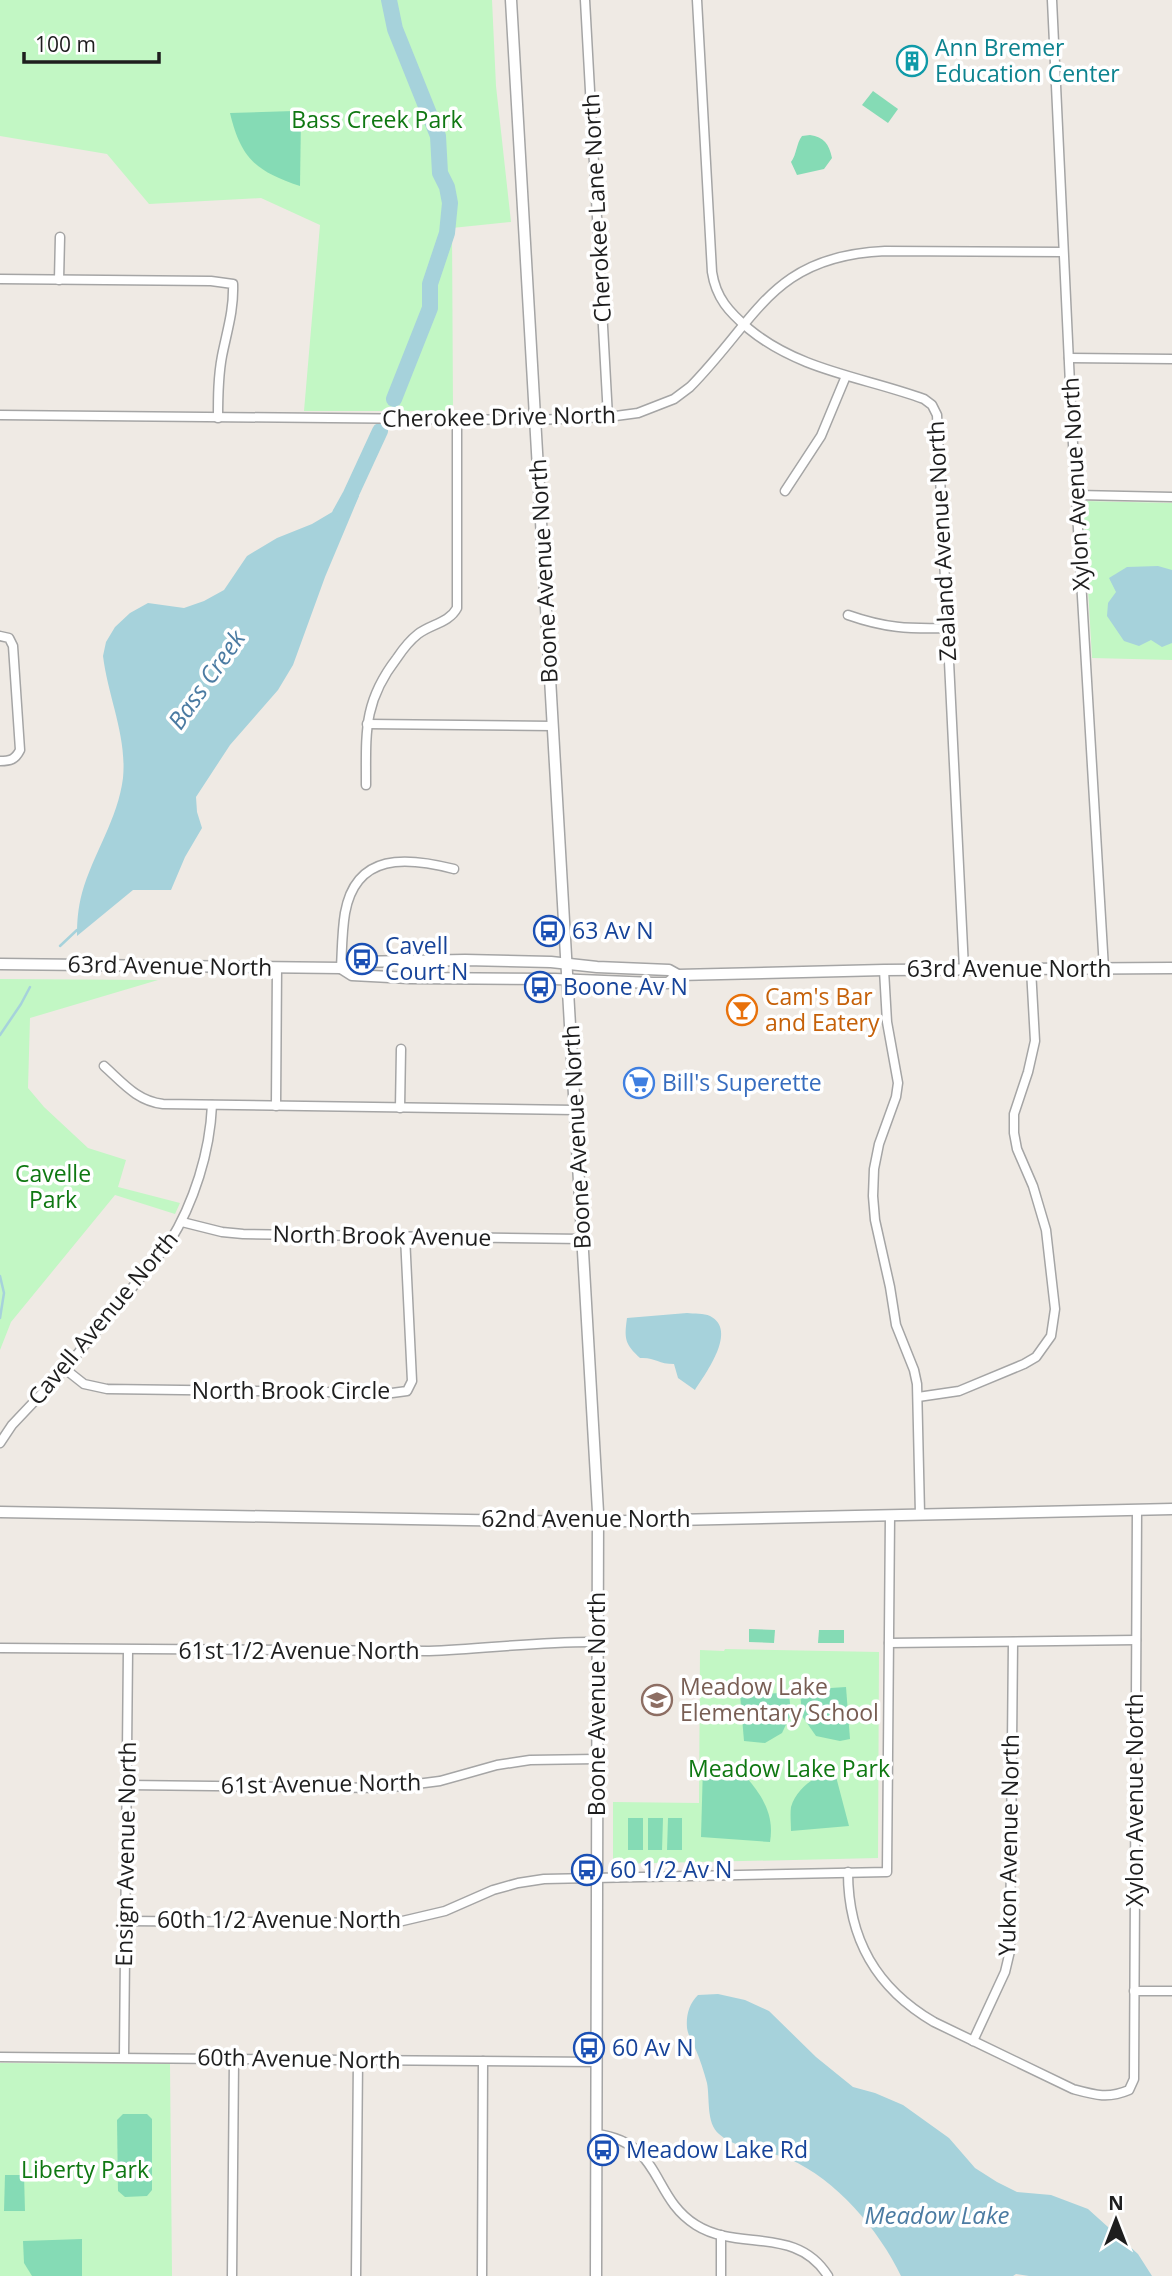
<svg xmlns="http://www.w3.org/2000/svg" width="1172" height="2276" viewBox="0 0 1172 2276" font-family="'Open Sans',sans-serif">
  <rect width="100%" height="100%" fill="#efeae4"/>
  <g fill="#c2f7c4">
    <polygon points="0,0 492,0 496,86 511,222 452,228 453,411 304,411 320,225 261,198 149,204 107,154 0,136"/>
    <polygon points="1083,501 1172,503 1172,660 1092,658"/>
    <polygon points="0,979 158,980 30,1018 28,1088 44,1107 88,1148 126,1160 118,1187 180,1203 175,1214 115,1195 11,1322 0,1350"/>
    <polygon points="725,1649 879,1652 878,1858 613,1864 613,1802 699,1803 700,1650 724,1651"/>
    <polygon points="0,2063 170,2064 172,2276 0,2276"/>
  </g>
  <g fill="#85dbb5">
    <polygon points="873,91 898,109 888,123 862,105"/>
    <path d="M294,111L301,116L300,186C256,171 241,159 230,113Z"/>
    <path d="M810,135C824,137 829,144 832,158L824,169L797,175L791,162C797,154 796,144 802,136Z"/>
    <polygon points="749,1629 775,1630 774,1643 749,1642"/>
    <polygon points="819,1630 844,1630 844,1643 818,1643"/>
    <polygon points="846,1687 850,1739 840,1741 816,1736 802,1716 800,1690"/>
    <polygon points="789,1693 791,1714 782,1733 765,1743 744,1741 740,1694"/>
    <path d="M703,1766L742,1772C760,1793 775,1812 770,1842L701,1837Z"/>
    <path d="M834,1769L849,1826L791,1831C791,1824 790,1814 791,1807C797,1787 816,1776 834,1769Z"/>
    <rect x="628" y="1818" width="15" height="32"/>
    <polygon points="648,1818 663,1818 662,1850 648,1850"/>
    <polygon points="668,1818 682,1818 682,1850 667,1850"/>
    <polygon points="123,2114 147,2114 152,2119 152,2190 147,2196 125,2197 118,2191 117,2120"/>
    <polygon points="5,2175 24,2175 25,2211 4,2211"/>
    <polygon points="82,2239 82,2276 32,2276 24,2263 23,2241"/>
  </g>
  <g fill="#a6d2db">
    <path d="M350,496H359L325,577L293,665L278,690L230,745L196,797L197,812L202,828L185,857L171,890H133L77,936C77,921 78,908 82,893C93,854 118,819 123,778C127,736 108,697 103,656L106,642L115,627L130,613L148,603L184,608L204,601L224,590L247,556L277,538L312,524L339,508Z"/>
    <polygon points="1158,566 1172,570 1172,643 1162,647 1151,640 1139,646 1124,641 1107,616 1108,603 1116,592 1109,578 1127,567"/>
    <path d="M687,1313C694,1314 704,1313 710,1316C738,1330 706,1373 695,1390L678,1378L674,1364C658,1364 655,1357 640,1358C625,1344 624,1339 627,1318Z"/>
    <path d="M718,1994L745,2000L769,2011L816,2057L853,2087L875,2093L903,2105L949,2138L975,2168L997,2182L1017,2192L1051,2195L1088,2209L1138,2254L1152,2276H1029L1016,2274L1013,2276H901C879,2230 836,2179 789,2159C766,2150 737,2150 719,2134C706,2123 710,2099 707,2083C704,2072 700,2059 695,2048C692,2042 688,2035 687,2028C686,2015 689,2004 698,1995Z"/>
  </g>
  <g fill="none" stroke-linecap="round" stroke-linejoin="round">
    <g stroke="#a6d2db" stroke-width="2.5">
      <polyline points="60,946 77,930"/>
      <polyline points="0,1035 21,1004 30,987"/>
      <polyline points="0,1276 4,1293 0,1318"/>
    </g>
    <g stroke="#a6d2db" stroke-width="16">
      <polyline points="389,0 395,29 438,136 440,173 447,187 450,203 447,233 430,284 430,308 394,399"/>
      <polyline points="340,514 350,496 380,431"/>
    </g>
    <g stroke="#a5a5a5" stroke-width="11">
      <g id="minor">
        <polyline points="585,0 608,417"/>
        <path d="M697,0L712,272C716,298 729,312 749,329C800,371 864,377 924,399L932,405L937,415L964,969"/>
        <polyline points="1052,0 1072,427 1104,969"/>
        <path d="M0,279L211,281L233,284C234,310 227,331 222,356C218,377 218,397 218,418"/>
        <polyline points="59,280 60,237"/>
        <polyline points="1069,358 1172,359"/>
        <path d="M0,415L535,420L608,417L638,413L674,399L690,387C758,318 772,256 885,251L1063,252"/>
        <polyline points="785,491 821,436 846,376"/>
        <polyline points="1077,495 1172,497"/>
        <path d="M848,615C885,628 908,629 947,628"/>
        <path d="M0,636L9,638L13,646L20,750C15,760 10,761 0,761"/>
        <polyline points="367,724 553,726"/>
        <path d="M366,785C366,732 363,702 397,658C403,649 409,641 418,634C431,624 449,623 457,608V420"/>
        <path d="M341,968C342,950 342,931 345,913C356,852 407,857 454,869"/>
        <polyline points="884,970 887,1022 898,1083 896,1097 879,1144 874,1169 873,1196 875,1220 890,1287 896,1325 914,1370 917,1384 920,1514"/>
        <path d="M104,1066C123,1083 137,1101 163,1104L575,1110"/>
        <polyline points="276,1106 277,967"/>
        <polyline points="400,1108 401,1049"/>
        <polyline points="182,1222 222,1232 243,1234 583,1239"/>
        <polyline points="65,1369 84,1384 107,1389 392,1393 407,1391 412,1381 405,1236"/>
        <polyline points="918,1397 959,1391 1024,1364 1036,1357 1051,1336 1055,1309 1046,1230 1033,1186 1017,1149 1014,1133 1014,1114 1028,1072 1035,1041 1031,969"/>
        <path d="M0,1443L12,1425L65,1369L169,1243C194,1203 210,1152 212,1105"/>
        <polyline points="889,1643 1136,1640"/>
        <path d="M0,1648L429,1651C485,1649 541,1641 598,1642"/>
        <polyline points="127,1785 385,1788 440,1781 497,1765 530,1760 597,1759"/>
        <path d="M848,1872C848,1939 876,1988 934,2022L1073,2089C1095,2095 1108,2099 1129,2090L1134,2079L1137,1510"/>
        <polyline points="125,1921 394,1923 445,1911 493,1890 518,1883 544,1879 887,1872 890,1515"/>
        <polyline points="1134,1991 1172,1991"/>
        <polyline points="973,2041 1005,1972 1010,1951 1013,1642"/>
        <polyline points="0,2057 597,2062"/>
        <polyline points="124,2057 128,1650"/>
        <path d="M597,2134C663,2143 651,2197 696,2225C739,2252 796,2225 828,2276"/>
        <polyline points="232,2276 234,2059"/>
        <polyline points="356,2276 358,2059"/>
        <polyline points="482,2276 483,2061"/>
        <polyline points="721,2276 721,2235"/>
      </g>
    </g>
    <g stroke="#a5a5a5" stroke-width="13">
      <g id="tertiary">
        <polyline points="511,0 598,1512 596,2276"/>
        <polyline points="0,964 341,968 354,962 465,960 551,962 597,967 669,970 678,975 884,970 1172,968"/>
        <polyline points="341,968 352,975 409,978 555,979 653,983 668,983 678,975"/>
        <polyline points="0,1512 584,1522 1172,1509"/>
      </g>
    </g>
    <use href="#minor" stroke="#fff" stroke-width="8"/>
    <use href="#tertiary" stroke="#fff" stroke-width="10"/>
  </g>
  <defs>
    <g id="building-ring" transform="scale(1.575)"><circle r="9.5" fill="#fff" stroke="#0f9aa8" stroke-width="1.5"/><path d="M-4-6H4V6H1V3H-1V6H-4ZM-2.5-4.3h1.7v1.8h-1.7ZM.8-4.3h1.7v1.8H.8ZM-2.5-1h1.7V.8h-1.7ZM.8-1h1.7V.8H.8Z" fill="#0f9aa8"/></g>
    <g id="bus-ring" transform="scale(1.575)"><circle r="9.5" fill="#fff" stroke="#1a4fb4" stroke-width="1.5"/><path d="M-5-6H5V4H4V6H2V4H-2V6H-4V4H-5ZM-3.5-4V0h7V-4ZM-3.5 1.2v1.5H-2V1.2ZM2 1.2v1.5H3.5V1.2Z" fill="#1a4fb4"/></g>
    <g id="bar-ring" transform="scale(1.575)"><circle r="9.5" fill="#fff" stroke="#e8710a" stroke-width="1.5"/><path d="M-6-5H6L.8 .8V4.5H3.5V6h-7V4.5H-.8V.8Z" fill="#e8710a"/></g>
    <g id="supermarket-ring" transform="scale(1.575)"><circle r="9.5" fill="#fff" stroke="#3f7fe0" stroke-width="1.5"/><path d="M-6-5.5h2.5l.6 2H6L4.5 2H-2.5L-4.4-4H-6ZM-1.5 3.2a1.3 1.3 0 1 0 .1 0ZM3 3.2a1.3 1.3 0 1 0 .1 0Z" fill="#3f7fe0"/></g>
    <g id="school-ring" transform="scale(1.575)"><circle r="9.5" fill="#fff" stroke="#8d6e63" stroke-width="1.5"/><path d="M0-5L7-2L0 1L-7-2ZM-4 1L0 2.5L4 1V4Q0 6-4 4Z" fill="#8d6e63"/></g>
  </defs>
  <g fill-rule="evenodd">
    <use href="#building-ring" x="912" y="61"/>
    <use href="#bus-ring" x="549" y="931"/>
    <use href="#bus-ring" x="362" y="959"/>
    <use href="#bus-ring" x="540" y="987"/>
    <use href="#bar-ring" x="742" y="1010"/>
    <use href="#supermarket-ring" x="639" y="1083"/>
    <use href="#school-ring" x="657" y="1700"/>
    <use href="#bus-ring" x="587" y="1870"/>
    <use href="#bus-ring" x="589" y="2048"/>
    <use href="#bus-ring" x="603" y="2150"/>
  </g>
  <g text-anchor="middle" stroke-width="7" stroke-linejoin="round" paint-order="stroke">
    <g font-size="23" fill="#0d838f" stroke="#fff" text-anchor="start">
      <text x="935" y="56">Ann Bremer<tspan x="935" dy="26">Education Center</tspan></text>
    </g>
    <g font-size="23" fill="#0f7812" stroke="#fff">
      <text x="377" y="128">Bass Creek Park</text>
      <text x="53" y="1182">Cavelle<tspan x="53" dy="26">Park</tspan></text>
      <text x="789" y="1777">Meadow Lake Park</text>
      <text x="85" y="2178">Liberty Park</text>
    </g>
    <g font-size="23" fill="#1e1e1e" stroke="#fff">
      <text transform="translate(597 208) rotate(-93)" y="8">Cherokee Lane North</text>
      <text transform="translate(499 417) rotate(-1)" y="8">Cherokee Drive North</text>
      <text transform="translate(1076 484) rotate(-93)" y="8">Xylon Avenue North</text>
      <text transform="translate(942 541) rotate(-93)" y="8">Zealand Avenue North</text>
      <text transform="translate(544 571) rotate(-93)" y="8">Boone Avenue North</text>
      <text transform="translate(170 966) rotate(1)" y="8">63rd Avenue North</text>
      <text x="1009" y="977">63rd Avenue North</text>
      <text transform="translate(577 1137) rotate(-93)" y="8">Boone Avenue North</text>
      <text transform="translate(382 1236) rotate(1)" y="8">North Brook Avenue</text>
      <text transform="translate(103 1318) rotate(-50)" y="8">Cavell Avenue North</text>
      <text x="291" y="1399">North Brook Circle</text>
      <text x="586" y="1527">62nd Avenue North</text>
      <text x="299" y="1659">61st 1/2 Avenue North</text>
      <text transform="translate(597 1704) rotate(-90)" y="8">Boone Avenue North</text>
      <text transform="translate(321 1784) rotate(-1)" y="8">61st Avenue North</text>
      <text transform="translate(1135 1800) rotate(-90)" y="8">Xylon Avenue North</text>
      <text transform="translate(1009 1845) rotate(-89)" y="8">Yukon Avenue North</text>
      <text transform="translate(126 1854) rotate(-89)" y="8">Ensign Avenue North</text>
      <text x="279" y="1928">60th 1/2 Avenue North</text>
      <text transform="translate(299 2059) rotate(1)" y="8">60th Avenue North</text>
    </g>
    <g font-size="23" fill="#164399" stroke="#fff" text-anchor="start">
      <text x="572" y="939">63 Av N</text>
      <text x="385" y="954">Cavell<tspan x="385" dy="26">Court N</tspan></text>
      <text x="563" y="995">Boone Av N</text>
      <text x="610" y="1878">60 1/2 Av N</text>
      <text x="612" y="2056">60 Av N</text>
      <text x="626" y="2158">Meadow Lake Rd</text>
    </g>
    <g font-size="23" fill="#c56008" stroke="#fff" text-anchor="start">
      <text x="765" y="1005">Cam's Bar<tspan x="765" dy="26">and Eatery</tspan></text>
    </g>
    <g font-size="23" fill="#366cbe" stroke="#fff" text-anchor="start">
      <text x="662" y="1091">Bill's Superette</text>
    </g>
    <g font-size="23" fill="#785e54" stroke="#fff" text-anchor="start">
      <text x="680" y="1695">Meadow Lake<tspan x="680" dy="26">Elementary School</tspan></text>
    </g>
    <g font-size="24" font-style="italic" fill="#4b7ba2" stroke="#fff">
      <text transform="translate(207 680) rotate(-55)" y="8">Bass Creek</text>
      <text x="937" y="2224">Meadow Lake</text>
    </g>
  </g>
  <g transform="translate(1116 2220)" stroke="#ffffff" stroke-width="5" paint-order="stroke">
  <path d="M0-5L12 26L0 18L-12 26Z" fill="#1e1e1e"/>
  <text y="-10" font-size="19" font-weight="bold" text-anchor="middle" fill="#1e1e1e">N</text>
  </g>
  <path d="M24 52v10h135v-10" fill="none" stroke="#1e1e1e" stroke-width="3.5"/>
  <text x="35" y="52" font-size="21" fill="#1e1e1e" stroke="#ffffff" stroke-width="5" paint-order="stroke">100 m</text>
</svg>
